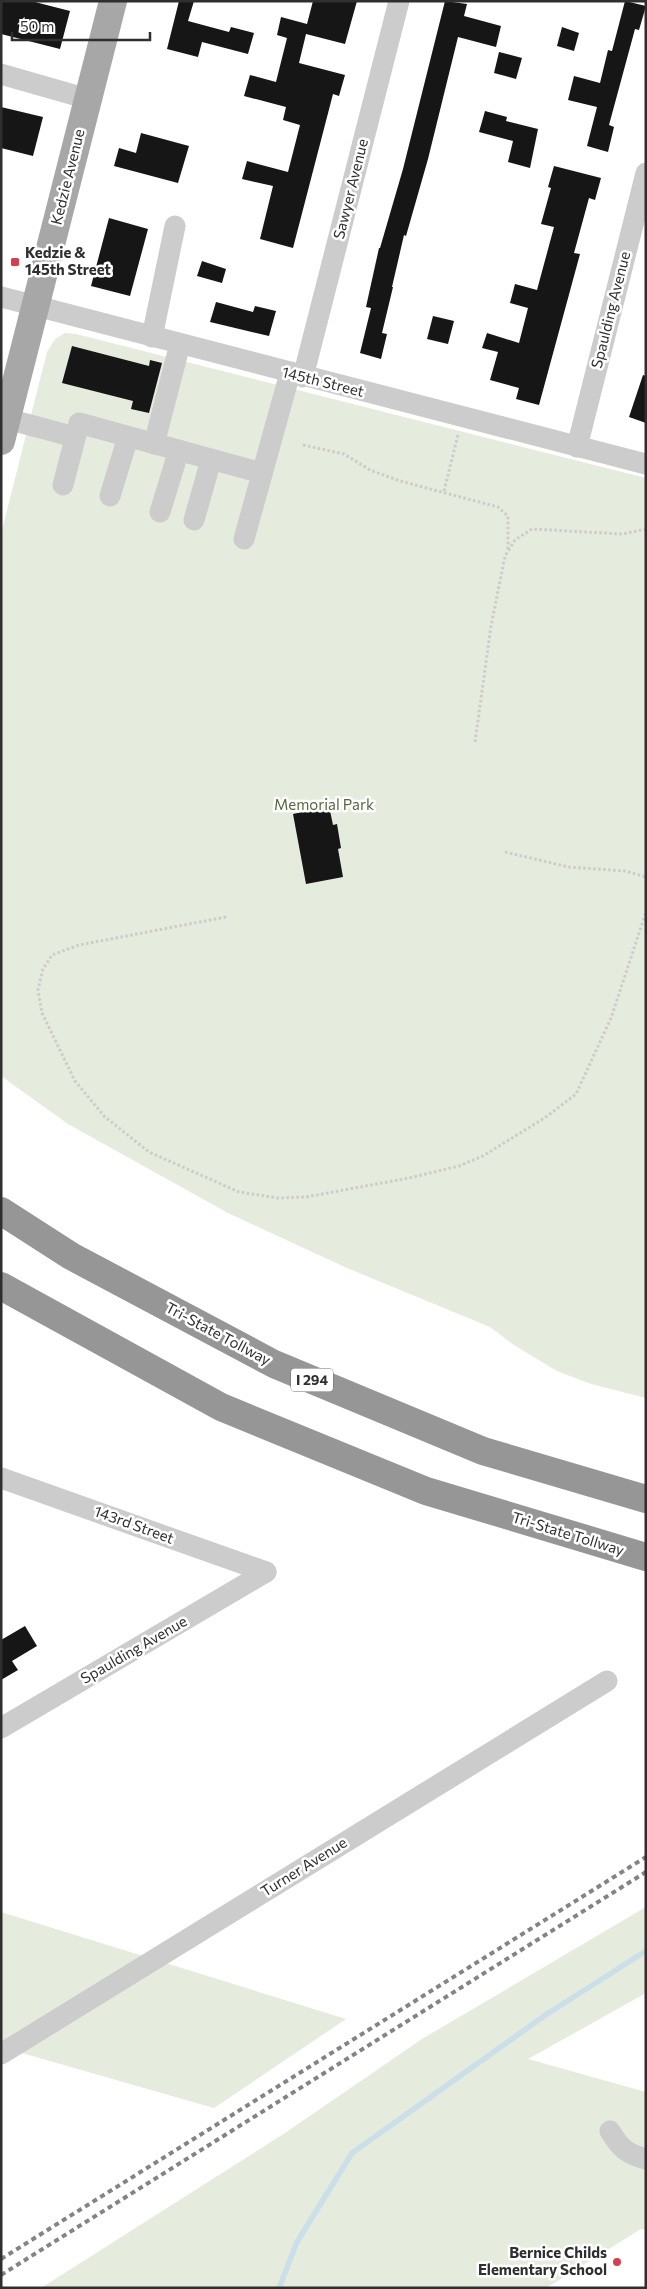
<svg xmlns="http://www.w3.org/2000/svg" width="647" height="2289" viewBox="0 0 647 2289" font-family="Commissioner,sans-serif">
  <rect width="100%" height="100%" fill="#fff"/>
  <g fill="#e5ebdd">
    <polygon points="65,333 76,334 646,478 646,1398 591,1384 557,1371 514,1345 490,1327 347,1268 228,1213 68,1124 1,1076 1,534 47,352 55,339"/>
    <polygon points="646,1907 646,1993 528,2059 646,2092 646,2230 641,2229 546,2288 41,2288 285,2133 422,2039"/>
    <polygon points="1,1912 346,2019 214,2108 1,2047"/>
  </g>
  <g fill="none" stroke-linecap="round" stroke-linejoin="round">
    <polyline stroke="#cbdfe9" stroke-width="5.5" points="279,2288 297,2242 352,2153 547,2014 646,1951"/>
  </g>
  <g fill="#161616">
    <polygon points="1,1 31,1 70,11 60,49 1,34"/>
    <polygon points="179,1 194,1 188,21 229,32 231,27 254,33 248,54 202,42 198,57 167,49"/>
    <polygon points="313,1 357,1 345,44 306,34 299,63 345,75 339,96 333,94 293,248 260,239 273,186 242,179 247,161 288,172 300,125 283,120 286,107 244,96 250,75 276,82 287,38 277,35 281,17 307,24"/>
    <polygon points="445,1 467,4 464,16 501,26 496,47 458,37 428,159 406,236 404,235 392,287 393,287 382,333 387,334 381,359 360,353 371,308 366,307 379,248 380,248 403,169"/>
    <polygon points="625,1 646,6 639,30 635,29 609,125 614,127 608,152 587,146 597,107 568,100 574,76 600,83 608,50 612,51"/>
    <polygon points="562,27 579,33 574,51 557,46"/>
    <polygon points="499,52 522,58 516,79 494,73"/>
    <polygon points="1,107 43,117 33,156 1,148"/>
    <polygon points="485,111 507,117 506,121 538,129 530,168 508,162 513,141 479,132"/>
    <polygon points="141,133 189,146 178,183 114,166 119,148 136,153"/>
    <polygon points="554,166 601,178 595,200 589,198 574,253 580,254 539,405 516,399 519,388 490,380 498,352 482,348 487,333 519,343 528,308 510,303 515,284 537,290 554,227 541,224 551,188 548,187"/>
    <polygon points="109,218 148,229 130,296 91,286"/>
    <polygon points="202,261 226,269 222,283 197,276"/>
    <polygon points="216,302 253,312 255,306 276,311 269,336 210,322"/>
    <polygon points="433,316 454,321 448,344 427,339"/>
    <polygon points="72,346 149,366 150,360 162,363 149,413 131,409 133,401 62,383"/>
    <polygon points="643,375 646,376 646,423 629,417"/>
    <polygon points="329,806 333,825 337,824 341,848 338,849 343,877 306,884 293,814"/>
    <polygon points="25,1626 37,1646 12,1661 18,1670 1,1680 1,1640"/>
  </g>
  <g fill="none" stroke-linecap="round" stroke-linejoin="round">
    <g stroke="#ccc" stroke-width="3" stroke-dasharray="2.5 2.5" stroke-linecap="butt">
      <polyline points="303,445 344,454 370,470 400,481 498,507 508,516 508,551"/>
      <polyline points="444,491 458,435"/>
      <polyline points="475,742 491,626 505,556 515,540 532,529 623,534 646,529"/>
      <polyline points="505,852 569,867 625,871 646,877"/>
      <polyline points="226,917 79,945 52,955 43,969 38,990 42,1013 75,1081 104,1116 149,1152 239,1192 278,1198 306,1197 409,1178 459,1166 483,1156 546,1117 576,1094 611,1018 646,912"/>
    </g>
    <g stroke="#ccc" stroke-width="21">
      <polyline points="1,74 88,99"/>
      <polyline points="1,297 646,464"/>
      <polyline points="152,337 175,226"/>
      <polyline points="303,377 399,1"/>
      <polyline points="7,419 75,437"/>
      <polyline points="154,444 180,344"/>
      <polyline points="577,447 646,173"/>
      <polyline points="63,485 79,423 262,473"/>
      <polyline points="110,496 128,437"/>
      <polyline points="160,512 179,450"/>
      <polyline points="194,520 211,460"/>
      <polyline points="244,539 290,373"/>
      <polyline points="1,1478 266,1572"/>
      <polyline points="1,1728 266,1572"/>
      <polyline points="1,2054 607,1681"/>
      <path d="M610,2131C620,2148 627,2154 646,2159"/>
    </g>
    <polyline stroke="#a7a7a7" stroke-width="28" points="1,441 113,1"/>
    <g stroke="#969696" stroke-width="28">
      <polyline points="1,1211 71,1256 274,1364 483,1451 646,1499"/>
      <polyline points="1,1286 221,1407 426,1491 646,1557"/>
    </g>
    <g stroke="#848484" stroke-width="4" stroke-dasharray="5 4" stroke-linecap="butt">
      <polyline points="1,2259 646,1857"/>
      <polyline points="1,2275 646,1872"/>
    </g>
  </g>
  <g fill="#d73f50" stroke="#fff" stroke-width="2">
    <rect x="10" y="257" width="10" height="10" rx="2.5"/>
    <circle cx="617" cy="2262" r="5"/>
  </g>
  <g text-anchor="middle" stroke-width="5" stroke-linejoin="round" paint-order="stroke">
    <rect fill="#fff" stroke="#6d6d6d" stroke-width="1" x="291" y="1368.5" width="42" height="23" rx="4"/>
    <g font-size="14" font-weight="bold" fill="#2f2f2f">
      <text x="312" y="1385">I 294</text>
    </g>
    <g font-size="15" fill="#2f2f2f" stroke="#fff">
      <text transform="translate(68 177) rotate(-76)" y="5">Kedzie Avenue</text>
      <text transform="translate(351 189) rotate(-76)" y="5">Sawyer Avenue</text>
      <text transform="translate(611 310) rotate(-76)" y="5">Spaulding Avenue</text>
      <text transform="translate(323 382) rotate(14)" y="5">145th Street</text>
      <text transform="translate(218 1334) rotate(28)" y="5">Tri-State Tollway</text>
      <text transform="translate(134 1525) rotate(20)" y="5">143rd Street</text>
      <text transform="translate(568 1534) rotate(17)" y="5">Tri-State Tollway</text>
      <text transform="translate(134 1650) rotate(-30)" y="5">Spaulding Avenue</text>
      <text transform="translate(304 1867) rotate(-32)" y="5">Turner Avenue</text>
    </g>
    <g font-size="15" font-weight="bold" fill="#2f2f2f" stroke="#fff" text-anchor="start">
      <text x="25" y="258">Kedzie &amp;<tspan x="25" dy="17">145th Street</tspan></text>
      <text x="607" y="2258" text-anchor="end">Bernice Childs<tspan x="607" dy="17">Elementary School</tspan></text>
    </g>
    <g font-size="15" fill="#53673f" stroke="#fff">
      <text x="324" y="810">Memorial Park</text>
    </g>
  </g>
  <rect width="647" height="2289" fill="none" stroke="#2f2f2f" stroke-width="5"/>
  <path d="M12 32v8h138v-8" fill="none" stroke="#2f2f2f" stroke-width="2.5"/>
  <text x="20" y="32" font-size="15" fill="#2f2f2f" stroke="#ffffff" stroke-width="4" paint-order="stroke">50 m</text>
</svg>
